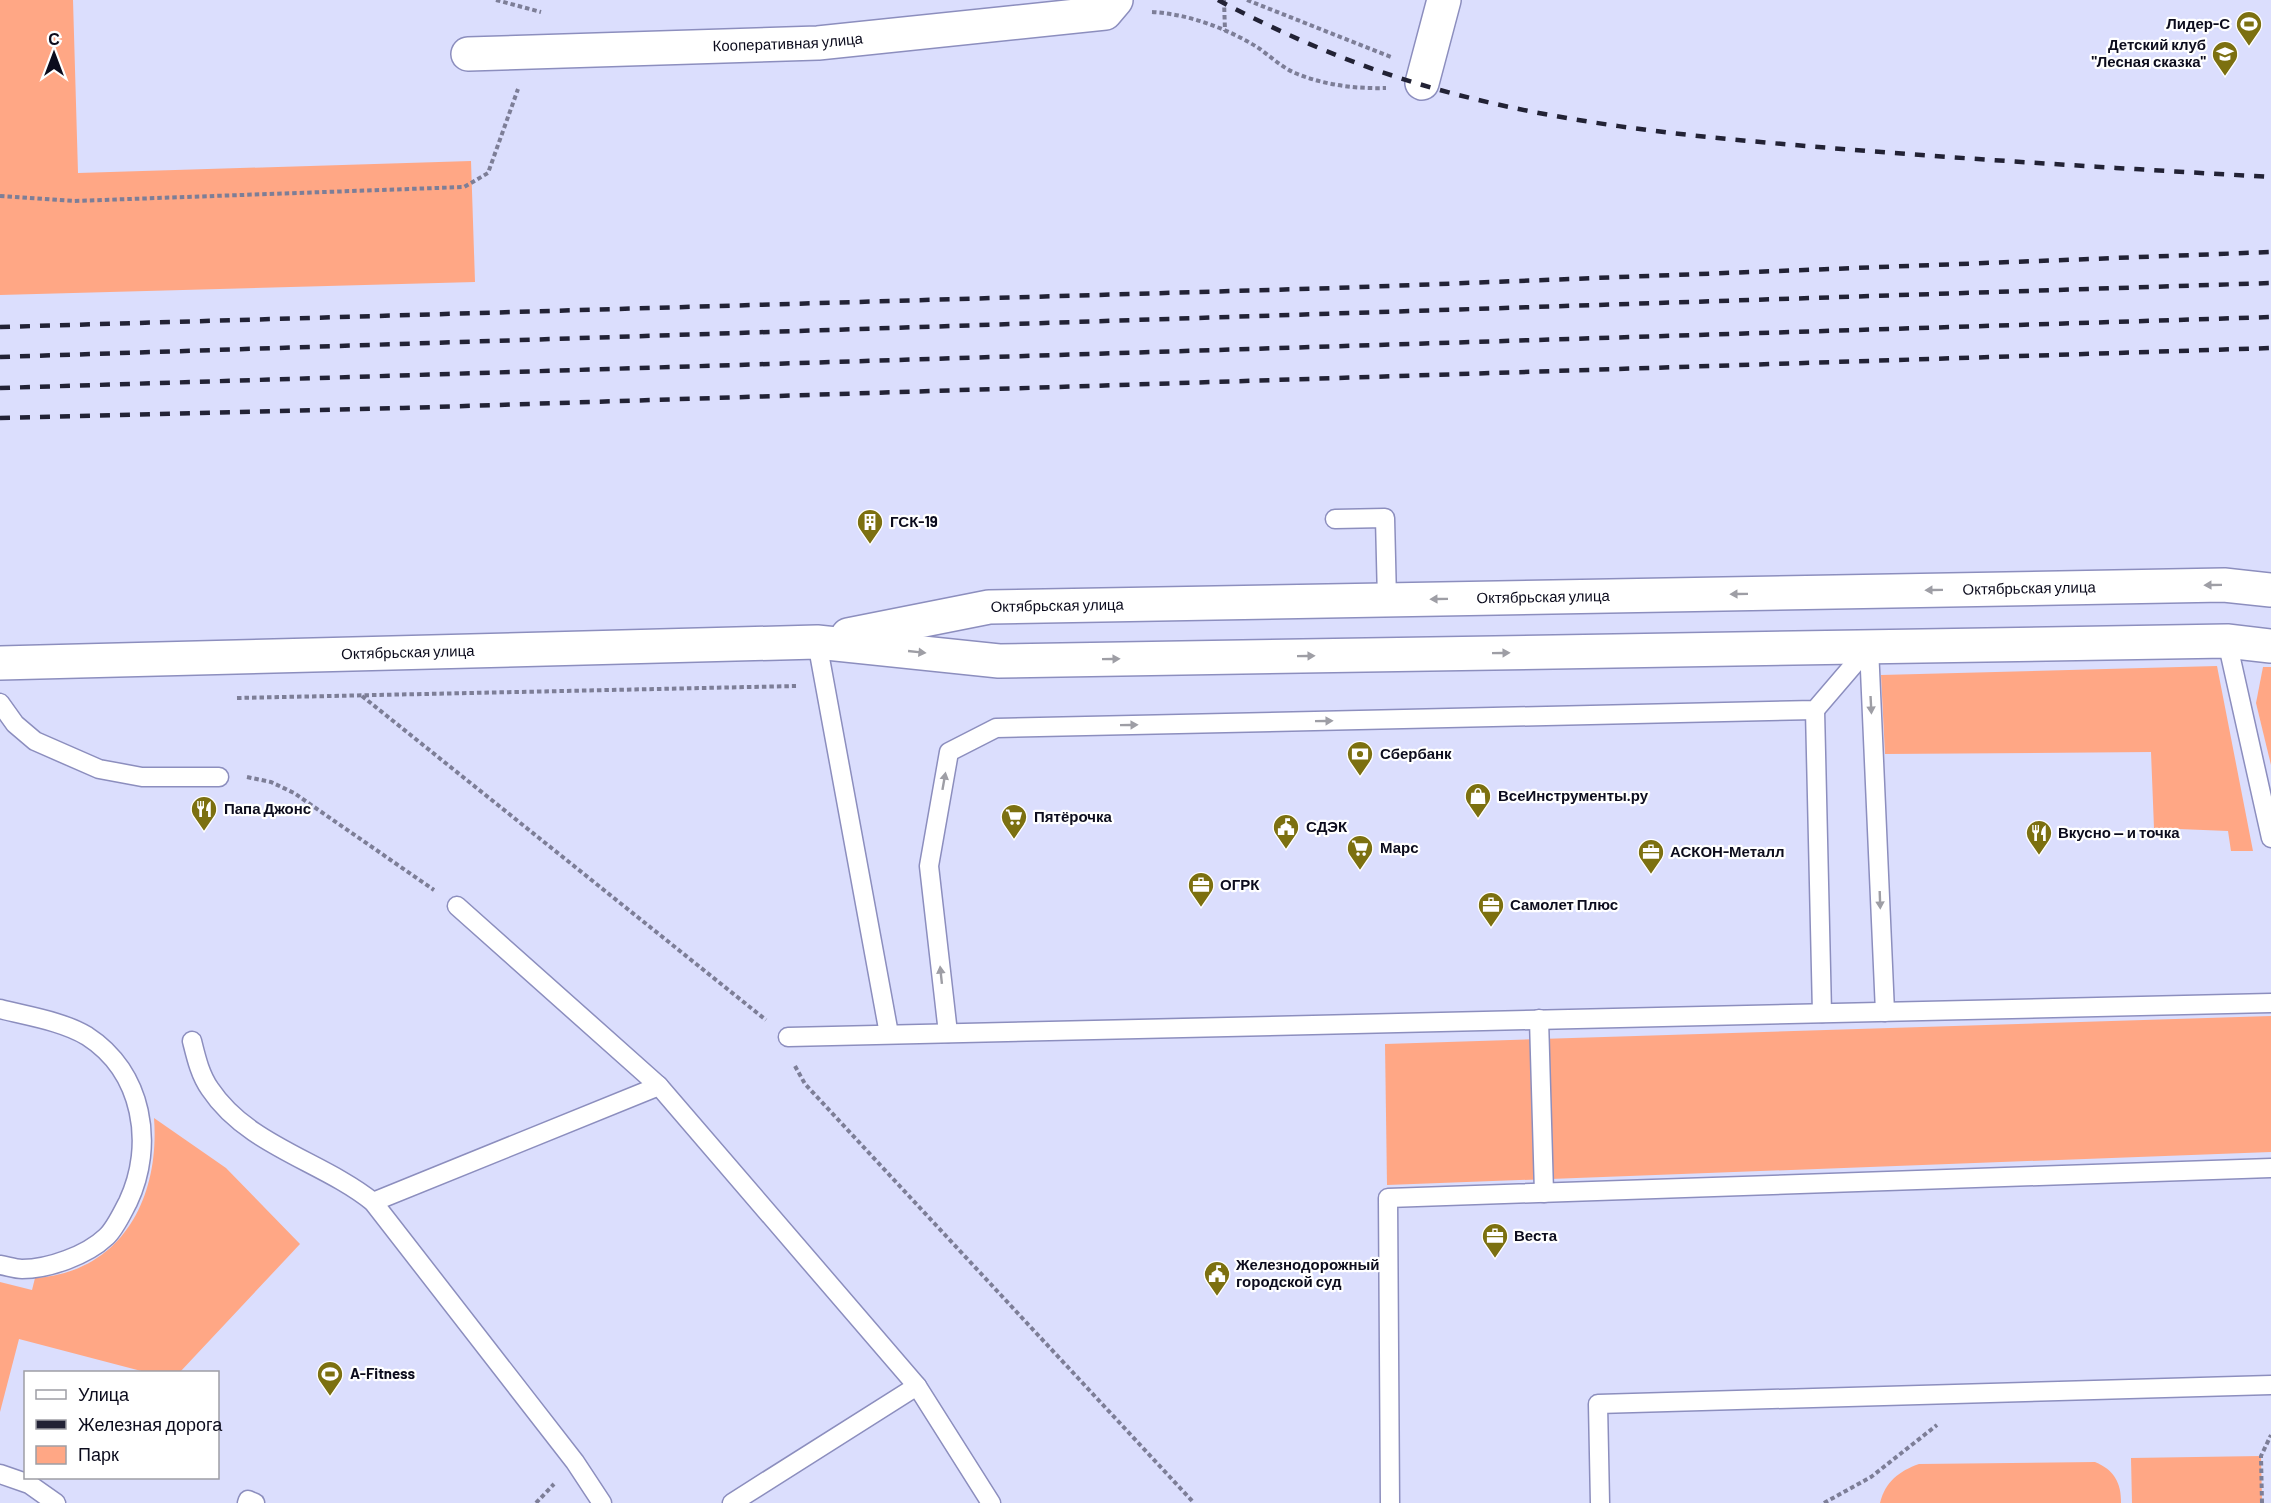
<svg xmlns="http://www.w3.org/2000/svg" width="2271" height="1503" viewBox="0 0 2271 1503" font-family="Barlow,sans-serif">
  <rect width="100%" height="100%" fill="#dbdefd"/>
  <g fill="#ffa785">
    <polygon points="0,0 73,0 78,173 471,161 475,282 0,295"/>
    <polygon points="2217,666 2253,851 2231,851 2228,831 2154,828 2151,752 1885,754 1881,675"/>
    <polygon points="2263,667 2271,667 2271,765 2256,703"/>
    <polygon points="2271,1016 2271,1152 1387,1185 1385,1044"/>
    <path d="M154,1118L226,1168L300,1244L180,1372H145L19,1339L0,1412V1282L32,1290L35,1278C122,1272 160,1198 154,1118Z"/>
    <polygon points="2261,1456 2262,1503 2132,1503 2131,1458"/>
    <path d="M2095,1462C2114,1470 2121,1482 2121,1503H1880C1885,1482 1899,1471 1919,1464Z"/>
  </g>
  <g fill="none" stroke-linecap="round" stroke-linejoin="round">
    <g stroke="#8c8ebe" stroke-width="21">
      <g id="lane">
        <polyline points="1335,519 1385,518 1387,600"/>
        <polyline points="2227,641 2271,838"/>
        <polyline points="817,642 889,1034"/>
        <polyline points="1869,647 1885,1012"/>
        <polyline points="0,703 15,724 35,741 99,769 142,777 219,777"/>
        <polyline points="1815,710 1822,1013"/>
        <polyline points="457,906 659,1086"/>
        <path d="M0,1009C27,1016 62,1021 87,1036C143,1072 155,1145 128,1202C122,1213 115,1229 106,1237C87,1255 49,1269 22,1269C15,1269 7,1266 0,1265"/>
        <polyline points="1539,1019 1544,1193"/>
        <polyline points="948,1033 929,866 949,752 996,728 1815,710 1869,647"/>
        <polyline points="788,1037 2271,1003"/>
        <path d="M192,1041C196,1057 200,1075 210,1089C248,1146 322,1161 373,1202L575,1462L602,1503"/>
        <polyline points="373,1202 659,1086 917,1386 991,1503"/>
        <polyline points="0,1474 29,1484 56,1503"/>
        <polyline points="247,1503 248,1500 255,1503"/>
        <polyline points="732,1503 917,1386"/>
        <polyline points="1390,1503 1388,1198 2271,1168"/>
        <polyline points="1600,1503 1598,1404 2271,1385"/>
      </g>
    </g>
    <g stroke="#8c8ebe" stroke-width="36">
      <g id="street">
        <path id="s1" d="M468,54L818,43L1105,13L1116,0"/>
        <polyline points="1422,83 1444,0"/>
      </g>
    </g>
    <g stroke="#8c8ebe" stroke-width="36">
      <g id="secondary">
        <path id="s2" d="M848,635L989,607L2224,585L2271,590"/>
        <path id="s3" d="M0,663L817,642L999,661L2227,641L2271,646"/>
      </g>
    </g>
    <g stroke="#7d7e97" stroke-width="4" stroke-dasharray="4.5 3" stroke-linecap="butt">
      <polyline points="496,0 541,12"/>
      <polyline points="1224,0 1225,31"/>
      <polyline points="1247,0 1391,57"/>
      <path d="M1152,12C1188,14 1226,28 1257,47C1269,55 1281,67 1295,73C1324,85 1355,89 1386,88"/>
      <polyline points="0,196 74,201 464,187 488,173 518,89"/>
      <polyline points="362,696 766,1020"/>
      <polyline points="237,698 796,686"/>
      <polyline points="247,777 271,782 294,793 434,890"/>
      <polyline points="795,1066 805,1084 1194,1503"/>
      <polyline points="536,1503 554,1484"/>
      <polyline points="1824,1503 1871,1477 1937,1425"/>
      <polyline points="2262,1503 2261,1456 2271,1435"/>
    </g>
    <use href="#lane" stroke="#fff" stroke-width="18"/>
    <use href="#street" stroke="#fff" stroke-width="33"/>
    <use href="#secondary" stroke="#fff" stroke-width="33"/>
    <g stroke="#222235" stroke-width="4.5" stroke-dasharray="10 10" stroke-linecap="butt">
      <path d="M1218,0C1269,27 1322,51 1376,70C1530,124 1695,137 1855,150C1994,161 2132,169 2271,177"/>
      <polyline points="0,327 1336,288 2271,252"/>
      <polyline points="0,357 2271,283"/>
      <polyline points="0,388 2271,317"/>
      <polyline points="0,418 403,408 2271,348"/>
    </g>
  </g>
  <defs><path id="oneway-solid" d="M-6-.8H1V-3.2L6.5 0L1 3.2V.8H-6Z" transform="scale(1.5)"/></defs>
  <g fill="#9e9ea5">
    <use href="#oneway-solid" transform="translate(2213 585) rotate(179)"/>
    <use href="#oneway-solid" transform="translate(1934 590) rotate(179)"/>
    <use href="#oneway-solid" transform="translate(1739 594) rotate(179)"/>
    <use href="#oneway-solid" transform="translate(1439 599) rotate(179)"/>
    <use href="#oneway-solid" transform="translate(917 652) rotate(6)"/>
    <use href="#oneway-solid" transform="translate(1501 653) rotate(-1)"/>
    <use href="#oneway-solid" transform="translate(1306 656) rotate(-1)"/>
    <use href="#oneway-solid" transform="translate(1111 659) rotate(-1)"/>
    <use href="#oneway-solid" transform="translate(1871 705) rotate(87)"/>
    <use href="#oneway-solid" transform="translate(1324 721) rotate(-1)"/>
    <use href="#oneway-solid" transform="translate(1129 725) rotate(-1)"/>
    <use href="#oneway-solid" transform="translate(944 781) rotate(-80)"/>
    <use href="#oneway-solid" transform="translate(1880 900) rotate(88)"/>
    <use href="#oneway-solid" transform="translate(941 975) rotate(-96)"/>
  </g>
  <defs>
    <g id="stadium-pin" transform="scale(1.35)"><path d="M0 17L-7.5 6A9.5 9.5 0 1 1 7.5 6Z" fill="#7c7010" stroke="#fff"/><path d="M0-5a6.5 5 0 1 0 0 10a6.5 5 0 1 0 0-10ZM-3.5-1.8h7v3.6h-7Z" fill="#fff"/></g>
    <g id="school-pin" transform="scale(1.35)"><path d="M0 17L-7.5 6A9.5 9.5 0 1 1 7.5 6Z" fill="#7c7010" stroke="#fff"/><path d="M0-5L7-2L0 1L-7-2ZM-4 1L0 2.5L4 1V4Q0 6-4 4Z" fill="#fff"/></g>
    <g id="building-pin" transform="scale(1.35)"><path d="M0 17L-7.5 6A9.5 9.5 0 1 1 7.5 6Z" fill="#7c7010" stroke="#fff"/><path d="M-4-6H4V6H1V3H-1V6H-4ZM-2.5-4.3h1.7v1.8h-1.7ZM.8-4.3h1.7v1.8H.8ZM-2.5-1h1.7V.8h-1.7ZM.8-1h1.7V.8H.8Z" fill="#fff"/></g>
    <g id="bank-pin" transform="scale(1.35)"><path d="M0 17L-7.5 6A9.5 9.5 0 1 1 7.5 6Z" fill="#7c7010" stroke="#fff"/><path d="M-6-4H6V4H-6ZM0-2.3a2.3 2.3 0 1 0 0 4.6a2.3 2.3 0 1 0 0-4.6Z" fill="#fff"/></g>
    <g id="shop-pin" transform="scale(1.35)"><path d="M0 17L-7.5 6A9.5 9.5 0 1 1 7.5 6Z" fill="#7c7010" stroke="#fff"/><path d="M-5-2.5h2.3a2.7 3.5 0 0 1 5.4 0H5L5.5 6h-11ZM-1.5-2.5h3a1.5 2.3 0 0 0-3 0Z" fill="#fff"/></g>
    <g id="restaurant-pin" transform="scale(1.35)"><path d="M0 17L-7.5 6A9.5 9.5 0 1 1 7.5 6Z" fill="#7c7010" stroke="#fff"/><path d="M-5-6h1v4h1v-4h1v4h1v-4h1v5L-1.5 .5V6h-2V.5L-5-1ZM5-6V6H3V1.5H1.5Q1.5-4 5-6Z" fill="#fff"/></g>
    <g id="supermarket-pin" transform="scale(1.35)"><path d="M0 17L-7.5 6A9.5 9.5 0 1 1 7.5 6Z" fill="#7c7010" stroke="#fff"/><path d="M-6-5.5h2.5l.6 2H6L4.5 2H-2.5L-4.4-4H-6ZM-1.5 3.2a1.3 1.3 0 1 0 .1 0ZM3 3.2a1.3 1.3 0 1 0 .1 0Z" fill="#fff"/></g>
    <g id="civic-pin" transform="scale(1.35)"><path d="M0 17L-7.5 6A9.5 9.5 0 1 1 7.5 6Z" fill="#7c7010" stroke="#fff"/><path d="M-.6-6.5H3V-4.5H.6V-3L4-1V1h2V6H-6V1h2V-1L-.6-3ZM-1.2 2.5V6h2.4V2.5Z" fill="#fff"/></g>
    <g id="office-pin" transform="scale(1.35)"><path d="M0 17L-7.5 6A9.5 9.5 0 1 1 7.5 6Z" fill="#7c7010" stroke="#fff"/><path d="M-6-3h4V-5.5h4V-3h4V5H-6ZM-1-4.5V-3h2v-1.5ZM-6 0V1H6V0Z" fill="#fff"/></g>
  </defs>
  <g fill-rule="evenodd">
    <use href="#stadium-pin" x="2249" y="24"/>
    <use href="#school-pin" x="2225" y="54"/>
    <use href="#building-pin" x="870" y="522"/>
    <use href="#bank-pin" x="1360" y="754"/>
    <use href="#shop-pin" x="1478" y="796"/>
    <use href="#restaurant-pin" x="204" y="809"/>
    <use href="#supermarket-pin" x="1014" y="817"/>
    <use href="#civic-pin" x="1286" y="827"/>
    <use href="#restaurant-pin" x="2039" y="833"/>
    <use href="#supermarket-pin" x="1360" y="848"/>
    <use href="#office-pin" x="1651" y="852"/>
    <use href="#office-pin" x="1201" y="885"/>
    <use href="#office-pin" x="1491" y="905"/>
    <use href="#office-pin" x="1495" y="1236"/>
    <use href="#civic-pin" x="1217" y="1274"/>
    <use href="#stadium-pin" x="330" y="1374"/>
  </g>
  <g text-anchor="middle" stroke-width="4.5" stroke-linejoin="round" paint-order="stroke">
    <g font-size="15" font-weight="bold" fill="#0c0c1d" stroke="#fff" text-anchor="start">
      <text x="2230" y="29" text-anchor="end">Лидер-С</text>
      <text x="2206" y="50" text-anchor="end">Детский клуб<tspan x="2206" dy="17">"Лесная сказка"</tspan></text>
      <text x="890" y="527">ГСК-19</text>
      <text x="1380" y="759">Сбербанк</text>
      <text x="1498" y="801">ВсеИнструменты.ру</text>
      <text x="224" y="814">Папа Джонс</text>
      <text x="1034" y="822">Пятёрочка</text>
      <text x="1306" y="832">СДЭК</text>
      <text x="2058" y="838">Вкусно — и точка</text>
      <text x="1380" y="853">Марс</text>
      <text x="1670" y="857">АСКОН-Металл</text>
      <text x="1220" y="890">ОГРК</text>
      <text x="1510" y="910">Самолет Плюс</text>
      <text x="1514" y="1241">Веста</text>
      <text x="1236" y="1270">Железнодорожный<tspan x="1236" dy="17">городской суд</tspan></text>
      <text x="350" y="1379">A-Fitness</text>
    </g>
    <g font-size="15" fill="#0c0c1d" stroke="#fff">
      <text dy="5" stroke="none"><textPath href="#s1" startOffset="320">Кооперативная улица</textPath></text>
      <text dy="5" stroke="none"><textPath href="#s2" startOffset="1184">Октябрьская улица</textPath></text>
      <text dy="5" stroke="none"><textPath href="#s2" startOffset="698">Октябрьская улица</textPath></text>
      <text dy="5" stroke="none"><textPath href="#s2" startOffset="212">Октябрьская улица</textPath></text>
      <text dy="5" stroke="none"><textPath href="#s3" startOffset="408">Октябрьская улица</textPath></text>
    </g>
  </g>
  <rect x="24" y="1371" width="195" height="108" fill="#ffffff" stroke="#9e9ea5" stroke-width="1.5"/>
  <rect x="36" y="1390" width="30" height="9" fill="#ffffff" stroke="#9e9ea5" stroke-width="1.5"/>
  <text x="78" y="1401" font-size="18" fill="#0c0c1d">Улица</text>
  <rect x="36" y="1420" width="30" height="9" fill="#222235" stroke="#9e9ea5" stroke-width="1.5"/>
  <text x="78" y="1431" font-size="18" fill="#0c0c1d">Железная дорога</text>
  <rect x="36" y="1446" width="30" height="18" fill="#ffa785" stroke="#9e9ea5" stroke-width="1.5"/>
  <text x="78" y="1461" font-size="18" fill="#0c0c1d">Парк</text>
  <g transform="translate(54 54)" stroke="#ffffff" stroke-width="4.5" paint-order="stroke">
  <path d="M0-4.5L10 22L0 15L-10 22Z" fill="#0c0c1d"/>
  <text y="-9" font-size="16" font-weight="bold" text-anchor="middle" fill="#0c0c1d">С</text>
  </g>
</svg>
